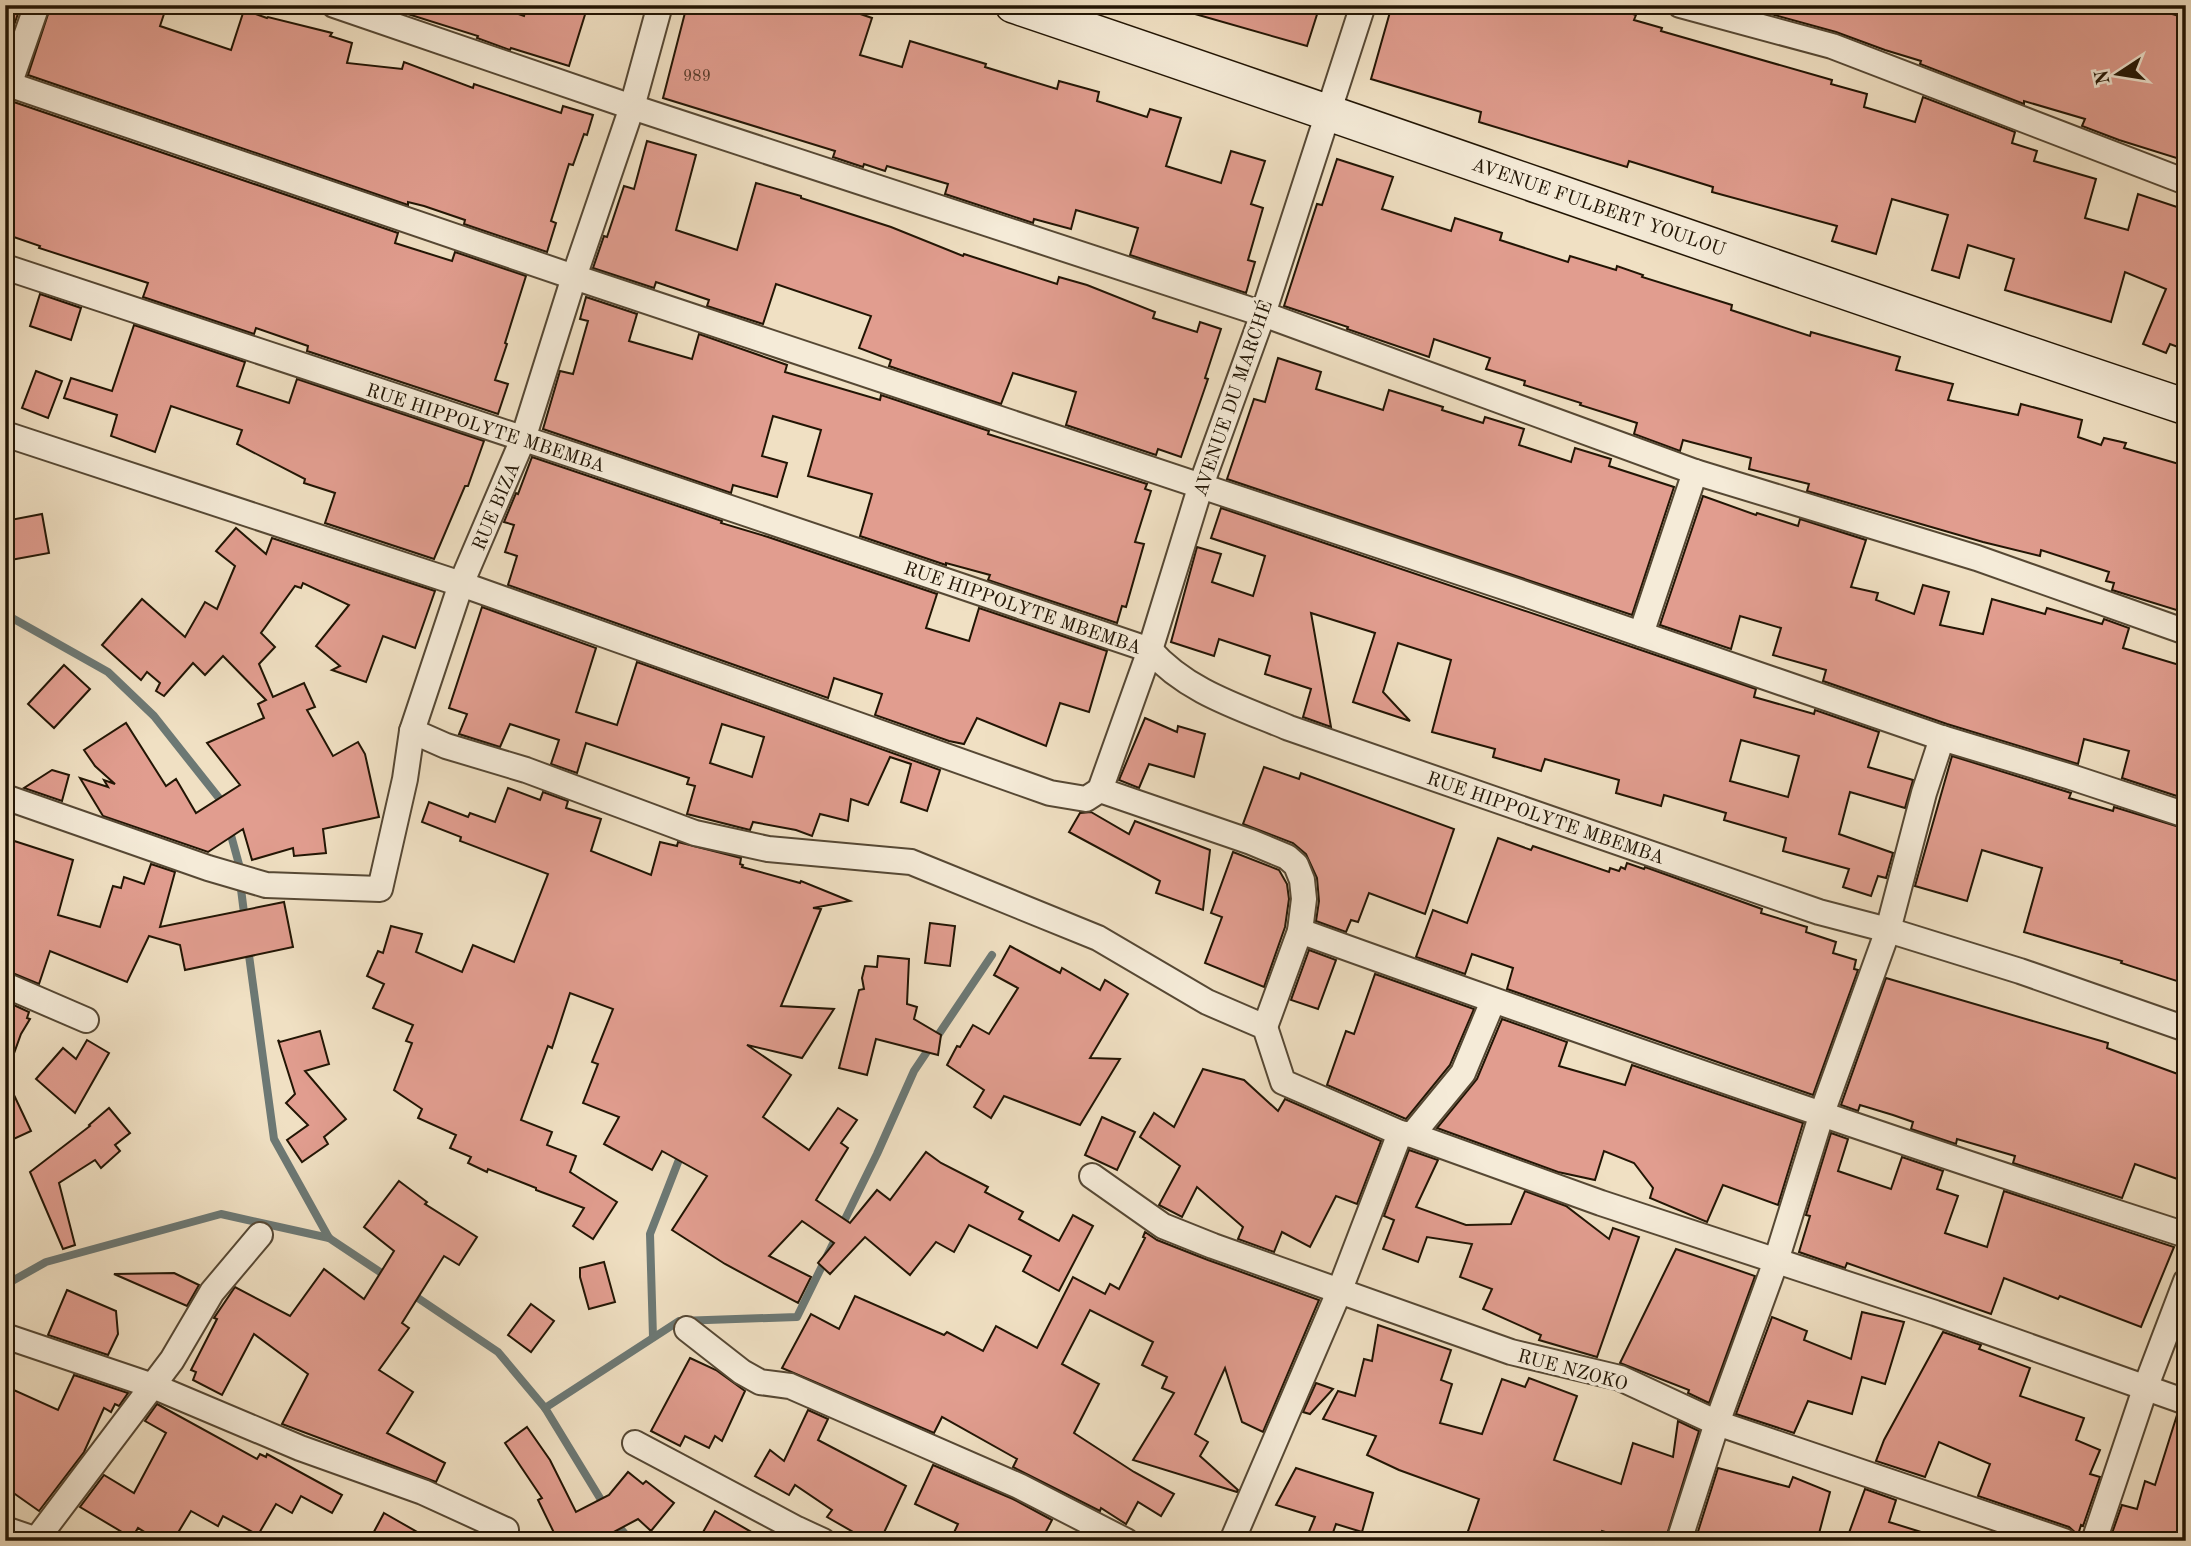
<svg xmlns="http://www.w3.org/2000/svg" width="2191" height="1546" viewBox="0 0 2191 1546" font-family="'Old Standard TT',serif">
  <rect width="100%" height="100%" fill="#f0e0c3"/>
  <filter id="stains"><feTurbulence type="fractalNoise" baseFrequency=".00286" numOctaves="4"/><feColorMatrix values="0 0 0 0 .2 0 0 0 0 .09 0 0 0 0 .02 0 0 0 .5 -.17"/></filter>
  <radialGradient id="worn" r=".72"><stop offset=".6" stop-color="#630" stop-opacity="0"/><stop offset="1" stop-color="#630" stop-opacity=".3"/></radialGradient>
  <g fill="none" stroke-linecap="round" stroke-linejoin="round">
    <g stroke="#6c7874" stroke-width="8">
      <polyline points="5,614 108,672 154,716 219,798 222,805"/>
      <polyline points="229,828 240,868"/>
      <polyline points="241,889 245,921"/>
      <polyline points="248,948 274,1139 329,1238 389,1278"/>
      <polyline points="5,1285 46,1262 221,1214 329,1238"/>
      <polyline points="409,1292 498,1352 545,1408 606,1508"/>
      <polyline points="653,1337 650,1234 682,1152"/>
      <polyline points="545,1408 679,1321 797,1317 877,1154 914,1071 992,955"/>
      <polyline points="615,1522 631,1541"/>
    </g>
  </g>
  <g fill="#e19d8f" stroke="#221504" stroke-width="2" fill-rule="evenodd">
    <polygon points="5,5 21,5 5,51"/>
    <polygon points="51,5 167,5 160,26 231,50 244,10 267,18 268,17 332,33 330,36 352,43 347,63 402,69 404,62 473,88 474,84 561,113 563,106 593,115 587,135 584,134 573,165 569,164 551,221 556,223 547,252 464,224 465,220 424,206 408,202 408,205 28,75"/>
    <polygon points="395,5 492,5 524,16 527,5 588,5 569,66 511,48 510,50 477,38 478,36 395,10"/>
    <polygon points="687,5 834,5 872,18 860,55 902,67 910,41 986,64 985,67 1057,89 1059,81 1099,92 1097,101 1147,117 1150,109 1181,118 1166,166 1221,183 1231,151 1265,161 1251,204 1263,208 1248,260 1255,262 1246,293 1130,255 1138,228 1076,210 1071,229 1034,219 1033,223 945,194 948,184 887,166 885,171 864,164 863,167 833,157 835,151 663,98"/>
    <polygon points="1189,5 1320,5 1307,46 1188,12"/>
    <polygon points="1392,5 1603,5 1636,15 1634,20 1662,28 1661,31 1832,80 1831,84 1867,94 1864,107 1915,122 1923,97 2015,132 2012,143 2037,151 2034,161 2096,179 2085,218 2128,230 2138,194 2186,210 2186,350 2170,344 2166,353 2143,344 2166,289 2125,272 2111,322 2005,290 2014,259 1968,245 1959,278 1932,270 1948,215 1892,199 1876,254 1832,241 1837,226 1712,192 1713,187 1629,161 1627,167 1479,122 1481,112 1371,79"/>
    <polygon points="1761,5 2141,5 2186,18 2186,161 2119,140 2082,126 2085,119 2024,101 2024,104 1920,64 1921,61 1885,50 1836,32 1760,11"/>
    <polygon points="5,99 398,233 395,243 452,261 455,252 526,276 505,343 507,344 495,380 508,384 498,414 307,351 308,346 256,328 254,334 143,297 148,283 39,248 40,246 5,234"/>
    <polygon points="647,141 696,155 676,230 737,250 756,183 801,196 801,198 891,227 963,256 964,254 1057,284 1059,277 1087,285 1155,312 1153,318 1197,332 1200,322 1221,329 1205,378 1208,379 1181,457 1158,449 1156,455 1066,425 1076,392 1013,373 1001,404 889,366 891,360 859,348 871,316 776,284 763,324 707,306 709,300 656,282 654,288 593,268 604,236 607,237 624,186 634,189"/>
    <polygon points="1337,159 1393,177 1382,209 1451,231 1455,218 1502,233 1500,240 1568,262 1570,256 1616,270 1617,266 1643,275 1642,277 1732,305 1731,310 1810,336 1811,332 1900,357 1896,370 1953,384 1948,400 2018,415 2021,404 2082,420 2078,437 2101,445 2104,438 2126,443 2124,448 2186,466 2186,613 2112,590 2114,583 2106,581 2109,572 2041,550 2040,556 1983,542 1807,491 1809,484 1749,469 1751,458 1683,440 1680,451 1634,434 1637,423 1580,405 1581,403 1524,385 1525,381 1486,369 1490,358 1434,339 1429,357 1347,329 1348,327 1284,306 1317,204 1322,205"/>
    <polygon points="40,294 81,308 71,340 30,326"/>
    <polygon points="586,297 637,314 629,341 692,359 699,334 787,365 785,372 880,400 881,395 989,431 988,434 1147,484 1145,489 1151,491 1135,542 1144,544 1126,607 1122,606 1117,623 988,580 990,575 946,563 946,565 860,536 872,494 808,476 821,430 773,416 762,456 787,463 777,497 733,485 731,493 543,429 560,371 573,374 588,321 580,319"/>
    <polygon points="134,325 245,362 237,386 289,403 297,379 484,441 468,486 465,486 434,559 325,523 335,493 304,483 305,479 237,444 242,430 171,406 155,452 111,436 117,415 64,398 71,378 112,391"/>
    <polygon points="1278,358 1321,372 1316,389 1383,410 1389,390 1443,407 1442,410 1483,423 1485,417 1524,429 1519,445 1571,462 1575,448 1611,459 1609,466 1674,487 1632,615 1227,479 1254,399 1265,402"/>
    <polygon points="36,371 62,381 48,418 22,408"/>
    <polygon points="532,457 722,521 721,523 768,537 937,594 926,628 969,641 979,608 1107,651 1089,712 1060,703 1046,746 977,718 964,744 949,741 875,715 882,694 834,678 828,698 508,585 517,556 505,552 514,525 504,522 516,493 518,494"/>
    <polygon points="1703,496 1756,515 1757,513 1798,526 1800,519 1866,540 1851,587 1878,593 1876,600 1914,614 1923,585 1949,592 1940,625 1983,634 1992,599 2045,614 2047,608 2102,624 2104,619 2129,628 2123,648 2186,667 2186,799 2122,778 2129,751 2084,739 2078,764 1947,724 1823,681 1826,670 1773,655 1781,628 1740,616 1731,649 1660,625"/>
    <path d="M1221,508L1756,689L1754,697L1814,714L1815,710L1879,732L1868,767L1913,780L1905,808L1850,792L1839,834L1893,853L1886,878L1878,876L1871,896L1843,887L1849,869L1783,851L1786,838L1724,820L1726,813L1664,795L1661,806L1616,793L1619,780L1545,759L1541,771L1493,757L1495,749L1432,732L1451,660L1398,643L1383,692L1410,721L1353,702L1375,633L1311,613L1331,727L1303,717L1311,689L1265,674L1270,656L1219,639L1214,656L1171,642L1197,547L1221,554L1212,582L1253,596L1265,556L1211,538ZM1741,740L1799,756L1788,797L1730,781Z"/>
    <polygon points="42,514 49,553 5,561 5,521"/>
    <polygon points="236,528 266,554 272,538 435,591 415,648 383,636 366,682 332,670 340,666 316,646 349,605 303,583 301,588 295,586 261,633 275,647 259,664 273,697 304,683 315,707 307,710 333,756 358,742 365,754 379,817 323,829 326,853 294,856 293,848 252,860 243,829 208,852 103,816 80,778 108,787 104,780 115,784 95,766 84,750 126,723 166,786 176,779 196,813 240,785 207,743 264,718 258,704 266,700 223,656 205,675 193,663 164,696 156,691 160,683 147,672 141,680 102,645 142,599 185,637 205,602 217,609 235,566 216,551"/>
    <path d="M482,607L596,648L576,712L617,725L637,662L940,770L927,811L901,802L911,764L890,757L868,805L851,799L848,821L820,814L812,836L796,830L753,822L750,830L687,814L695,786L687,784L689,778L586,743L577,773L551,764L559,740L510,724L500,747L459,734L467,714L449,708ZM722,724L764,737L752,777L710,763Z"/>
    <polygon points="64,665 90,689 54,728 28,704"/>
    <polygon points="1145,718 1177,732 1178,726 1205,734 1194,777 1149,764 1139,788 1119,780"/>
    <polygon points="1952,756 2071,793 2069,798 2113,811 2114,807 2186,829 2186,984 2121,963 2122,961 2024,932 2042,868 1982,850 1967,901 1915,886"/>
    <polygon points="1264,767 1299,779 1301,773 1454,829 1425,914 1369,893 1358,922 1351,920 1346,932 1316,921 1319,901 1317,878 1306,854 1293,843 1243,824"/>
    <polygon points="52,770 69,775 62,801 24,788"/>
    <polygon points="508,788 540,800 543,792 568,801 566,808 601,819 591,851 651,875 660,842 677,846 678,842 741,858 740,864 743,865 742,867 800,883 801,881 850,901 813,908 821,909 781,1006 834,1009 802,1058 747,1045 791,1075 763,1117 809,1150 838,1108 857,1120 841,1143 848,1148 816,1200 850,1223 877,1190 890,1200 926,1152 941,1163 988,1187 985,1192 1023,1212 1019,1219 1059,1241 1073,1215 1093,1226 1059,1291 1023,1271 1031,1256 969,1225 954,1252 936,1242 910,1275 865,1237 830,1274 818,1263 834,1243 802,1221 769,1256 811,1277 798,1303 725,1264 672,1230 707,1176 662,1151 652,1170 604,1144 619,1117 583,1103 598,1064 592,1062 613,1009 570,993 552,1048 548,1046 521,1120 552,1132 547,1145 576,1156 570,1172 617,1202 593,1239 573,1226 584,1208 536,1190 536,1188 488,1169 487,1172 468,1163 471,1157 450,1148 456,1135 418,1118 422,1109 394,1090 412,1043 406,1041 413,1025 373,1008 384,984 367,976 378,951 383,953 391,926 422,934 416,952 462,972 473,945 514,962 548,874 460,841 461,837 422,822 429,802 468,817 470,813 495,822"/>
    <polygon points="1091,812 1129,834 1135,821 1210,850 1203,910 1156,893 1160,881 1069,832 1080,813"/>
    <polygon points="5,838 73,860 58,915 100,927 113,886 121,888 124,877 144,884 151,864 175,872 160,927 284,902 293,947 185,970 180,945 149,936 127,982 50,951 39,984 5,970"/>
    <polygon points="1498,838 1531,850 1533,846 1609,872 1610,868 1619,871 1621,867 1625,869 1627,863 1644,869 1645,867 1762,909 1761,913 1807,927 1806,932 1836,942 1833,953 1856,960 1854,969 1858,970 1813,1095 1507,989 1513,968 1472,954 1465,974 1416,957 1433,910 1467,923"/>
    <polygon points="1233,852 1279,870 1287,884 1289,899 1285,927 1264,987 1205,963 1222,917 1211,913"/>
    <polygon points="930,923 955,926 950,966 925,963"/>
    <polygon points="1010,946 1060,973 1062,968 1100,990 1105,980 1128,994 1090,1058 1120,1059 1080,1125 1004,1096 991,1118 974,1107 984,1090 947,1065 957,1046 960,1047 973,1025 989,1034 1018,988 994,975"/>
    <polygon points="1309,950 1336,960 1318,1009 1291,1000"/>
    <polygon points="878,956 909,959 907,1004 917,1007 914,1019 941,1035 938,1055 876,1039 867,1075 839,1068 859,990 864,989 862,978 865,966 877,967"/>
    <polygon points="1375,974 1474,1009 1450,1065 1406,1119 1327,1085 1346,1031 1354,1034"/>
    <polygon points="1886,978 2108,1043 2107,1048 2186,1077 2186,1182 2135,1164 2122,1198 2013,1163 2015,1156 1957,1139 1956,1144 1911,1129 1913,1122 1893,1115 1860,1105 1858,1111 1841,1105"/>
    <polygon points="5,1001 29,1012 27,1018 30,1019 21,1034 8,1070 5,1070"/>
    <polygon points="1502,1019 1567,1042 1559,1066 1625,1085 1632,1065 1803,1123 1778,1205 1723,1185 1707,1222 1650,1198 1653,1188 1634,1163 1604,1151 1595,1180 1558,1172 1437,1128 1477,1079"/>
    <polygon points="320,1031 329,1064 305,1071 346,1119 324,1137 328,1144 302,1162 287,1140 308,1125 286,1103 295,1094 278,1040 280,1042"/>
    <polygon points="87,1040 109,1053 75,1113 36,1079 63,1048 76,1059"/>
    <polygon points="1203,1069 1244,1080 1278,1111 1285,1099 1381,1141 1357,1204 1336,1196 1310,1247 1282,1232 1274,1252 1238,1239 1243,1227 1197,1187 1182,1217 1159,1205 1180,1166 1140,1137 1154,1113 1174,1127"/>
    <polygon points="5,1076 31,1131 5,1143"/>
    <polygon points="109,1108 130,1133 115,1145 120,1151 101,1168 95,1160 59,1183 75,1245 63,1249 30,1172 90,1126 89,1125"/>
    <polygon points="1102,1117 1135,1132 1117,1170 1085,1155"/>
    <polygon points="1831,1133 1848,1139 1838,1171 1891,1189 1902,1157 1943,1171 1937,1189 1958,1196 1945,1233 1987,1247 2004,1191 2174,1247 2141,1327 2060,1296 2058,1299 2004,1278 1991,1314 1847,1263 1845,1268 1799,1252 1810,1216 1806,1215"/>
    <polygon points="1409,1150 1438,1160 1416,1207 1466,1225 1511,1224 1525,1191 1566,1206 1609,1239 1613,1228 1639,1237 1597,1357 1539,1340 1541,1335 1483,1309 1492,1289 1460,1277 1472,1244 1427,1237 1418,1262 1383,1249 1394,1220 1384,1216"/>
    <polygon points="399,1181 427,1202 425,1204 477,1237 459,1265 444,1256 402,1323 409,1328 379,1370 413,1392 387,1433 445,1463 436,1482 282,1424 308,1374 254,1334 222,1395 193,1380 196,1372 191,1370 217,1319 214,1318 235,1287 290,1316 324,1269 364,1299 394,1251 364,1227"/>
    <polygon points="1145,1232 1157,1240 1208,1260 1319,1300 1263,1432 1242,1422 1225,1368 1195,1434 1208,1442 1200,1456 1238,1490 1237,1492 1133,1460 1174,1393 1162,1388 1167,1377 1142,1365 1153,1342 1090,1310 1062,1364 1099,1384 1074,1433 1134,1472 1174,1494 1161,1516 1138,1502 1126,1524 1101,1508 1100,1511 1013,1467 1017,1459 942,1417 934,1433 782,1368 811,1314 839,1329 855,1296 944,1335 947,1332 983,1351 996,1326 1037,1348 1073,1277 1105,1294 1110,1284 1119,1289 1145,1238 1143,1237"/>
    <polygon points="1676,1249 1755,1276 1709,1403 1688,1393 1689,1390 1620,1363"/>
    <polygon points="604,1262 615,1302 589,1309 580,1277 580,1268"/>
    <polygon points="174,1273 199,1285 187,1306 114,1274"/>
    <polygon points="67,1290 116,1311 118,1334 108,1355 48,1335"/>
    <polygon points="531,1304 554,1321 531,1352 508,1335"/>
    <polygon points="1862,1312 1904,1322 1885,1384 1862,1377 1852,1414 1808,1401 1794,1433 1736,1414 1772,1317 1807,1331 1804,1340 1851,1359"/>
    <polygon points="1378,1325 1451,1350 1441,1380 1452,1384 1440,1423 1482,1434 1502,1379 1525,1387 1529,1378 1577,1396 1554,1460 1621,1484 1633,1443 1673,1457 1678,1421 1699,1431 1665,1541 1635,1541 1602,1531 1598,1541 1477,1541 1466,1537 1479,1499 1399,1470 1367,1455 1376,1436 1323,1419 1338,1391 1355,1396 1364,1359 1372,1361"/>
    <polygon points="1943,1332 1981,1345 1979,1349 2030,1368 2020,1396 2084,1418 2076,1440 2100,1450 2090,1474 2100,1477 2083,1526 2081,1525 2078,1535 2069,1527 1978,1496 1990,1464 1939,1442 1925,1477 1876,1461 1884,1440"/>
    <polygon points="690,1358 716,1370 745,1391 722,1441 715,1436 709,1448 685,1436 680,1446 651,1431"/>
    <polygon points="74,1375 128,1393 119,1406 115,1404 111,1412 104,1408 84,1452 39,1511 5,1487 5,1386 58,1410"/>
    <polygon points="1316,1383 1333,1389 1310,1414 1303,1412"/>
    <polygon points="157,1404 257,1459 260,1454 266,1457 267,1454 342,1495 332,1513 301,1496 292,1513 276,1504 258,1535 223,1516 218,1526 191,1511 173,1541 159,1541 138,1528 132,1538 80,1507 104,1475 134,1493 166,1433 145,1421"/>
    <polygon points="808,1410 828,1419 818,1440 906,1486 880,1541 869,1541 827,1517 832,1510 795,1485 789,1495 755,1476 770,1450 784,1461"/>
    <polygon points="2177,1415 2186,1416 2186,1541 2124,1541 2111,1536 2122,1505 2137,1509 2145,1481 2155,1485"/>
    <polygon points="527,1427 550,1460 576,1512 609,1495 628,1472 643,1484 646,1481 674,1503 651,1531 638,1519 597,1541 558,1541 538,1500 542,1498 505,1443"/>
    <polygon points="933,1465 1013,1499 1052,1520 1041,1541 950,1541 958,1524 915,1504"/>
    <polygon points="1296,1468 1373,1493 1362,1532 1336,1524 1330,1541 1305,1541 1315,1517 1276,1505"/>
    <polygon points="1718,1468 1789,1487 1793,1477 1830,1492 1817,1541 1695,1541"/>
    <polygon points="1865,1489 1896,1500 1889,1522 1934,1536 1933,1541 1846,1541"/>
    <polygon points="715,1511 767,1541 698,1541"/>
    <polygon points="384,1513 433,1541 369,1541"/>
  </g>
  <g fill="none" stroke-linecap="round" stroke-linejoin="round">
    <g stroke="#564834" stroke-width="28">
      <g id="street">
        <polyline points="334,5 632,107 1263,314 1695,472 1977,558 2186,632"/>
        <polyline points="1680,5 1832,46 2186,182"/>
        <polyline points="5,83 574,277 1519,592 1942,738 2071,777 2186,815"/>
        <polyline points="9,85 37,5"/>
        <path d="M5,267L576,456L1150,650C1187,692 1239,707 1289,728L1819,912L1888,930L2020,971L2186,1029"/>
        <polyline points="5,434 461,584 1050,793 1086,799 1100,790 1251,842 1287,857 1296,865 1302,880 1304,899 1300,931 1265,1027"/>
        <polyline points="1641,634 1695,472"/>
        <polyline points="412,731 446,746 526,770 695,833 768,849 911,862 1098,938 1207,1002 1265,1027 1283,1082 1400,1133 1412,1135 1601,1203 1935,1313 2186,1402"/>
        <polyline points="1100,790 1150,650 1200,488 1263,314 1363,5"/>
        <polyline points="5,797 208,868 266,885 380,889 405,779 412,731 461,584 523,439 574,277 632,107 660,5"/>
        <path d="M1300,931C1594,1037 1889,1139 2186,1235"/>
        <polyline points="5,985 86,1020"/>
        <polyline points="1412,1135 1463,1073 1493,1001"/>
        <polyline points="1092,1176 1163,1226 1213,1246 1511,1352 1620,1378 1717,1423 2064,1541"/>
        <polyline points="687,1329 742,1372 760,1382 790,1386 1019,1486 1126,1541"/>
        <polyline points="5,1336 153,1386 300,1448 423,1492 506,1530"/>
        <polyline points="635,1443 797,1529 823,1541"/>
        <polyline points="5,1529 40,1541"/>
        <polyline points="36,1540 172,1360 212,1292 260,1235"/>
        <polyline points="1232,1541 1339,1292 1400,1133"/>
        <polyline points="1679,1541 1717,1423 1776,1261 1822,1113 1888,930 1924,793 1942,738"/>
        <polyline points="2094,1541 2146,1386 2186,1281"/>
      </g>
    </g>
    <g stroke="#221504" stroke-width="38">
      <path id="secondary" d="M1013,5C1405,137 1794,277 2186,407"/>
    </g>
    <use href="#street" stroke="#f5ebd8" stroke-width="24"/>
    <use href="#secondary" stroke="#f5ebd8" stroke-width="35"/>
  </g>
  <g text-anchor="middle" stroke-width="7" stroke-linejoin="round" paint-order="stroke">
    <g font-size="16" fill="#523727">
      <text x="697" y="81">989</text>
    </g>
    <g font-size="19" fill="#221504" stroke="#f5ebd8">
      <text transform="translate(1599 206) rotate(19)" y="7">AVENUE FULBERT YOULOU</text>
      <text transform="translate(1232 398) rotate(-71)" y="7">AVENUE DU MARCHÉ</text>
      <text transform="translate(486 427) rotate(18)" y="7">RUE HIPPOLYTE MBEMBA</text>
      <text transform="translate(495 506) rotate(-67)" y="7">RUE BIZA</text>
      <text transform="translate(1023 607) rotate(19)" y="7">RUE HIPPOLYTE MBEMBA</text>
      <text transform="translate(1546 817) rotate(19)" y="7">RUE HIPPOLYTE MBEMBA</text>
      <text transform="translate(1573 1369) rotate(15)" y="7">RUE NZOKO</text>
    </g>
  </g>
  <rect width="2191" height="1546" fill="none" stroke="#f0e0c3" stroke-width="28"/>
  <rect x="7" y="7" width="2177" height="1532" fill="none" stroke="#221504" stroke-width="3.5"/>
  <rect x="14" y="14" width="2163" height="1518" fill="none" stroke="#221504" stroke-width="2"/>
  <g transform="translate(2118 74) rotate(258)" stroke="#f5ebd8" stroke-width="5" paint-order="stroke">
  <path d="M0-5L12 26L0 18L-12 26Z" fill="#221504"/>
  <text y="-10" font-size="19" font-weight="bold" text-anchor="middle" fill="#221504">N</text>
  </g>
  <rect width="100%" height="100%" filter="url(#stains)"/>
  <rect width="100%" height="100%" fill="url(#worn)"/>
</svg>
